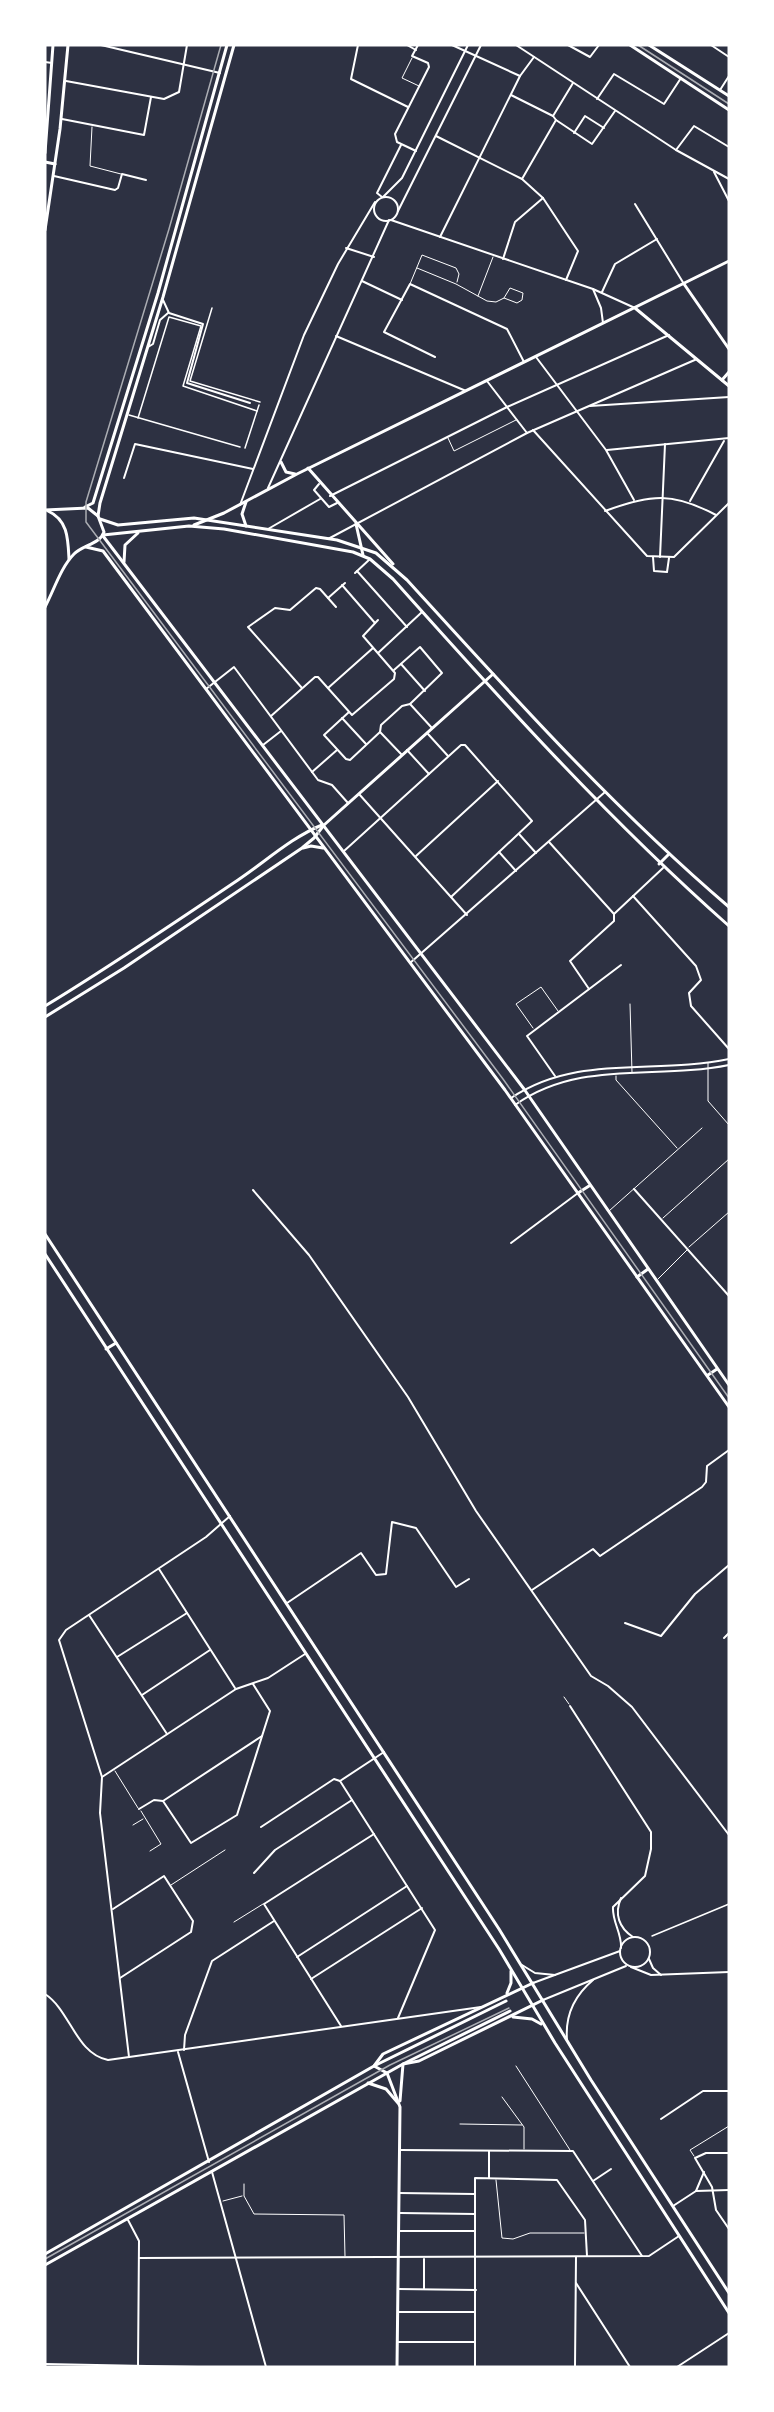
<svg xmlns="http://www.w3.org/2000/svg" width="774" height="2412" viewBox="0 0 774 2412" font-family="'Alegreya Sans',sans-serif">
  <rect width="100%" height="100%" fill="#2d3142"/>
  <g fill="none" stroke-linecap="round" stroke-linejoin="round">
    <g stroke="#fff" stroke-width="1">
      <polyline points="412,58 402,78 419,86"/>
      <polyline points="92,127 90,166 121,174"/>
      <polyline points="417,268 456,284 487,301 496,302 504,298 517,303 522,300 523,293 510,288 504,298"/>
      <polyline points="410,284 422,255 456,268 459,274 457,282"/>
      <polyline points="478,296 493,257"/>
      <polyline points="448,438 454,451 516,420"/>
      <polyline points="630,1004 632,1072"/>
      <polyline points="533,1028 516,1004 541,987 558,1011"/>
      <polyline points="708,1063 708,1101 729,1125"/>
      <polyline points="616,1076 616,1080 677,1148"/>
      <polyline points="609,1211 702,1128"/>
      <polyline points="663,1218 729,1159"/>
      <polyline points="689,1247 729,1212"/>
      <polyline points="658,1279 687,1250"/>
      <polyline points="564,1697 569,1704"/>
      <polyline points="115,1771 138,1808"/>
      <polyline points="141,1811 161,1844 150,1851"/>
      <polyline points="133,1825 143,1819"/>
      <polyline points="171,1885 225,1850"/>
      <polyline points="234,1922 263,1904"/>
      <polyline points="516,2066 570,2150"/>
      <polyline points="502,2097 524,2127 524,2149"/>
      <polyline points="460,2124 522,2125"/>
      <polyline points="694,2156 690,2150 729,2126"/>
      <polyline points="496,2180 502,2238 513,2239 530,2233 584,2233"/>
      <polyline points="244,2184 244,2196 254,2214 344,2215 345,2256"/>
      <polyline points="223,2201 242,2196"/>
    </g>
    <g stroke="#fff" stroke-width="1.5">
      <polyline points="212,308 190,381 260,402"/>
      <polyline points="129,415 240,447"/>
      <polyline points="138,418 169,317 201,326 183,386 257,411"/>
      <polyline points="245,448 259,405"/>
      <polyline points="652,1936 729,1904"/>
    </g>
    <g stroke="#fff" stroke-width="2">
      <polyline points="101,45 220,73"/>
      <polyline points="358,45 351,79 408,107"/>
      <polyline points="407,45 416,50"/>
      <polyline points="452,45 520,76"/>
      <polyline points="516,45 676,150 729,179"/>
      <polyline points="568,45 590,57 599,45"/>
      <polyline points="711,45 729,57"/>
      <polyline points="45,62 52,63"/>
      <polyline points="66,81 164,99 179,92 187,45"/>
      <polyline points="720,90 729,76"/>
      <polyline points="511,95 553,116"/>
      <polyline points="597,99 614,74 664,104 681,78"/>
      <polyline points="553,116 556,120 592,144 615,111"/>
      <polyline points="553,116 573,83"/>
      <polyline points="62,119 144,135 151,97"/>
      <polyline points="574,133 585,116 604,128"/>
      <polyline points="436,136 522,179 543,198 578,251 566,280"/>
      <polyline points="676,150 694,126 729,147"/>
      <polyline points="416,151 397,142 395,134 429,67 428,63 412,56 418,45"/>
      <polyline points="714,172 729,201"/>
      <polyline points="54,176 115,190 118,188 122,174 146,180"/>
      <polyline points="522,179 556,120"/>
      <polyline points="382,197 377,193 401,145"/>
      <polyline points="635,204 684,284"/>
      <polyline points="440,237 520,76 534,57"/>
      <polyline points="503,259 515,222 543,198"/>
      <polyline points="362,281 402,300"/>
      <polyline points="602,292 615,264 657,239"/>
      <polyline points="163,300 169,313 203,324 187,383 250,403"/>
      <polyline points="336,336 466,391"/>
      <polyline points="148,347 153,344 160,320 168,313"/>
      <polyline points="435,357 384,332 410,284 507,329 524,362"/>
      <polyline points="536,357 606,450 634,500"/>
      <polyline points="487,381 527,433"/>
      <polyline points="590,406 729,397"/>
      <polyline points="533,430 647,556 674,557 729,503"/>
      <polyline points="607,450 729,438"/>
      <polyline points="124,478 135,444 253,469"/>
      <polyline points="319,484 314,490 329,507 337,503"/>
      <polyline points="330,496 507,407 669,335"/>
      <polyline points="690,501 724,441"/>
      <polyline points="240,505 304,335 338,264 375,202"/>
      <path d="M605,511C651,494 673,492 716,515"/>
      <polyline points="268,529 320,499"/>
      <polyline points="328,539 527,433 697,359"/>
      <polyline points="653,557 654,571 667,572 669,558"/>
      <polyline points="660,557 665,444"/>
      <polyline points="357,571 407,627"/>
      <polyline points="355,573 370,559"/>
      <polyline points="342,585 375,623"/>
      <polyline points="328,598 345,583"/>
      <polyline points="378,653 422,612"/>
      <polyline points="401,664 425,691"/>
      <polyline points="302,688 248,627 275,608 290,610 316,588 320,589 336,607"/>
      <polyline points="328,688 373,648"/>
      <polyline points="206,689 234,667 318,780 332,785 348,803"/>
      <polyline points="410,704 432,728"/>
      <polyline points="349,712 324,735 346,759 350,760 380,732"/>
      <polyline points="271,716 315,677 318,677 352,715 394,679 395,673 363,636 378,620"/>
      <polyline points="342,718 366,744"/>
      <polyline points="380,732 381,725 402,706 410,704 442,673 420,647 394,670"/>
      <polyline points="380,732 402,755"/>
      <polyline points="428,734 448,756"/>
      <polyline points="263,745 281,731"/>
      <polyline points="407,750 429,774"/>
      <polyline points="312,772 337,750"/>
      <polyline points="359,794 467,915"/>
      <polyline points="519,834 536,853"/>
      <polyline points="549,842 614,914"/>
      <polyline points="344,851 461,745 465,745 532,821 451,897"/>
      <polyline points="499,852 516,871"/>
      <polyline points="416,856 498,781"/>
      <polyline points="633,896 696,966 701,980 689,993 691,1006 729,1049"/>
      <polyline points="410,963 605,792"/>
      <polyline points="589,989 570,961 614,921 614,914 663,868"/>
      <polyline points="555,1076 527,1036 621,965"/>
      <polyline points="634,1189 729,1296"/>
      <polyline points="253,1190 309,1255 408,1397 476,1511 591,1676 608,1686 632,1707 729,1835"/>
      <polyline points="511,1243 578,1193"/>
      <polyline points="159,1569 235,1688"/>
      <polyline points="532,1590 593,1549 600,1556 702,1487 706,1482 707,1466 729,1450"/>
      <polyline points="287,1603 361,1553 376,1575 386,1574 392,1522 416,1528 456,1587 469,1579"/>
      <polyline points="89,1615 167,1734"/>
      <polyline points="625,1623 661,1636 695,1594 729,1565"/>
      <polyline points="724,1638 729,1633"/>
      <polyline points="117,1657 187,1613"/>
      <polyline points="142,1695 210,1650"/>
      <path d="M570,1706L651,1832V1849L645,1876L613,1907C612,1922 622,1933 621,1948"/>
      <polyline points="102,1777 236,1689 268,1678 305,1654"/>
      <polyline points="340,1781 435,1930 398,2018"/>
      <polyline points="340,1781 384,1752"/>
      <polyline points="163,1801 191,1843 237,1815 270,1711 253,1684"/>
      <polyline points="139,1809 154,1800 163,1801 262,1736"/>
      <polyline points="261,1827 334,1779 340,1781"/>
      <polyline points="254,1873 275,1850 352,1800"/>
      <path d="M621,1898C614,1914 619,1928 633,1937"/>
      <polyline points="113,1909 164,1876 193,1921 191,1932 120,1978"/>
      <polyline points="297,1957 407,1886"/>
      <polyline points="311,1979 422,1908"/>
      <path d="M45,1994C70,2010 76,2054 108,2060L481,2007"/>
      <polyline points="341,2026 264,1904 374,1834"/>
      <polyline points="184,2050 185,2035 212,1961 274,1921"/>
      <polyline points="178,2052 209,2162"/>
      <polyline points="129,2057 100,1813 102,1777 59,1640 66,1630 206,1537 230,1516"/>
      <polyline points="661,2119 703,2091 729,2091"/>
      <polyline points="400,2150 573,2151 642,2256"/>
      <polyline points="729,2153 706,2153 695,2158 712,2187 716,2210 729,2229"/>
      <polyline points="212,2172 266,2367"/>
      <polyline points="489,2178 489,2151"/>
      <polyline points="593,2181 611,2169"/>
      <polyline points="696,2191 729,2190"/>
      <polyline points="696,2191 704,2172"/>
      <polyline points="399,2193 474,2194"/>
      <polyline points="673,2206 696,2191"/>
      <polyline points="400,2213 475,2214"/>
      <polyline points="128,2220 139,2241 138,2367"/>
      <polyline points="399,2231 474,2231"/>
      <polyline points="139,2258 649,2256 679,2236"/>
      <polyline points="424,2259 424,2289"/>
      <polyline points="576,2283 630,2367"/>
      <polyline points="398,2289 476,2290"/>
      <polyline points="398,2312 475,2312"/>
      <polyline points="398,2342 475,2342"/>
      <polyline points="45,2364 198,2367"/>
      <polyline points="475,2367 475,2178 557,2180 585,2220 587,2256"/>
      <polyline points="575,2367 576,2257"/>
      <polyline points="677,2367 729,2333"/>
    </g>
    <g stroke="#fff" stroke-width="2">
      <circle cx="386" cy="209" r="12"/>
      <polyline points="383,197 402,178 468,45"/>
      <polyline points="398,211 481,45"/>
      <polyline points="391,220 593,289 635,308"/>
      <polyline points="346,248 374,257"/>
      <polyline points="593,289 601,308 603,323"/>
      <polyline points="268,488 389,220"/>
      <path d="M511,1098C578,1053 655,1075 729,1059"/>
      <path d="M515,1105C580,1059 656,1080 729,1065"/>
      <circle cx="635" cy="1952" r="15"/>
      <polyline points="649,1959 653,1968 661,1975"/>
      <polyline points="522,1965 535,1973 555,1975"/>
      <polyline points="631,1967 651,1975 729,1972"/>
      <polyline points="533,1983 620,1951"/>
      <polyline points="543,2000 626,1966"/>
      <path d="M567,2040C565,2016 574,1996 593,1980"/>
    </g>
    <g stroke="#fff" stroke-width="3">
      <polyline points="630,45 729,110"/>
      <polyline points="649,45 729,96"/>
      <polyline points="684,284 729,349"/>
      <polyline points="635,308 729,386"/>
      <polyline points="722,380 729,372"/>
      <polyline points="281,462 286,472 295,474"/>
      <polyline points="308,468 393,564"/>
      <polyline points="85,507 93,503 158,293 227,45"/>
      <polyline points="98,516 100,503 163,297 234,45"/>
      <path d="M100,519L118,525L194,518L337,540L376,553L407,580C510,693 612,807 729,907"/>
      <polyline points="356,524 363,555"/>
      <polyline points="194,525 224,513 297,474 729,261"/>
      <polyline points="246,526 242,514 246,502"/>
      <path d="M103,535L189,526L224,529L353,552L370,559L393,579C501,700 607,818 729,926"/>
      <polyline points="103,536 524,1089 729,1385"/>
      <polyline points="86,547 103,551 505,1090 729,1407"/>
      <polyline points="124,562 125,545 138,533"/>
      <polyline points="303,848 311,846 323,848"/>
      <polyline points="659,864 668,855"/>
      <path d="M45,1006C111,966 174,923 238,880C265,862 292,837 322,825"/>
      <polyline points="45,1017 124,968 302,848 314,838 324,825 493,674"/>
      <polyline points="578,1193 589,1186"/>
      <polyline points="637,1277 648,1269"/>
      <polyline points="708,1375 717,1369"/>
      <polyline points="376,2065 506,2001"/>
      <polyline points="374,2066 387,2073 400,2107 397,2367"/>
      <polyline points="368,2083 386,2089 398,2103"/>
      <polyline points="400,2101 403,2064 510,2011"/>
    </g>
    <g stroke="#fff" stroke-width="3">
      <polyline points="45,153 53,45"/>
      <polyline points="45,162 55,164"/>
      <polyline points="45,230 60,129 68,45"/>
      <path d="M45,510L88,508L98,516L104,532C100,544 83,545 74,554C61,567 54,590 45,607"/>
      <path d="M48,511C68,520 68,539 69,559"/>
      <polyline points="45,1234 499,1929 591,2080 729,2293"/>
      <polyline points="45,1254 499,1949 555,2043 729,2313"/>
      <polyline points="106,1349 116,1343"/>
      <polyline points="507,1993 511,1983 511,1971"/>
      <polyline points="513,2017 532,2019 541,2024"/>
      <polyline points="45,2254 374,2066 383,2054 533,1983"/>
      <polyline points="45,2265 403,2064 419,2061 543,2000"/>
    </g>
    <g stroke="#abadb3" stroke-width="1.5">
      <polyline points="221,45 169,229 86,502 86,522 503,1079 729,1398"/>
      <polyline points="638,45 729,104"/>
      <polyline points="45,2259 390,2065 509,2008"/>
    </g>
  </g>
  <rect width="774" height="2412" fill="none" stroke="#ffffff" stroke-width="93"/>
</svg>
